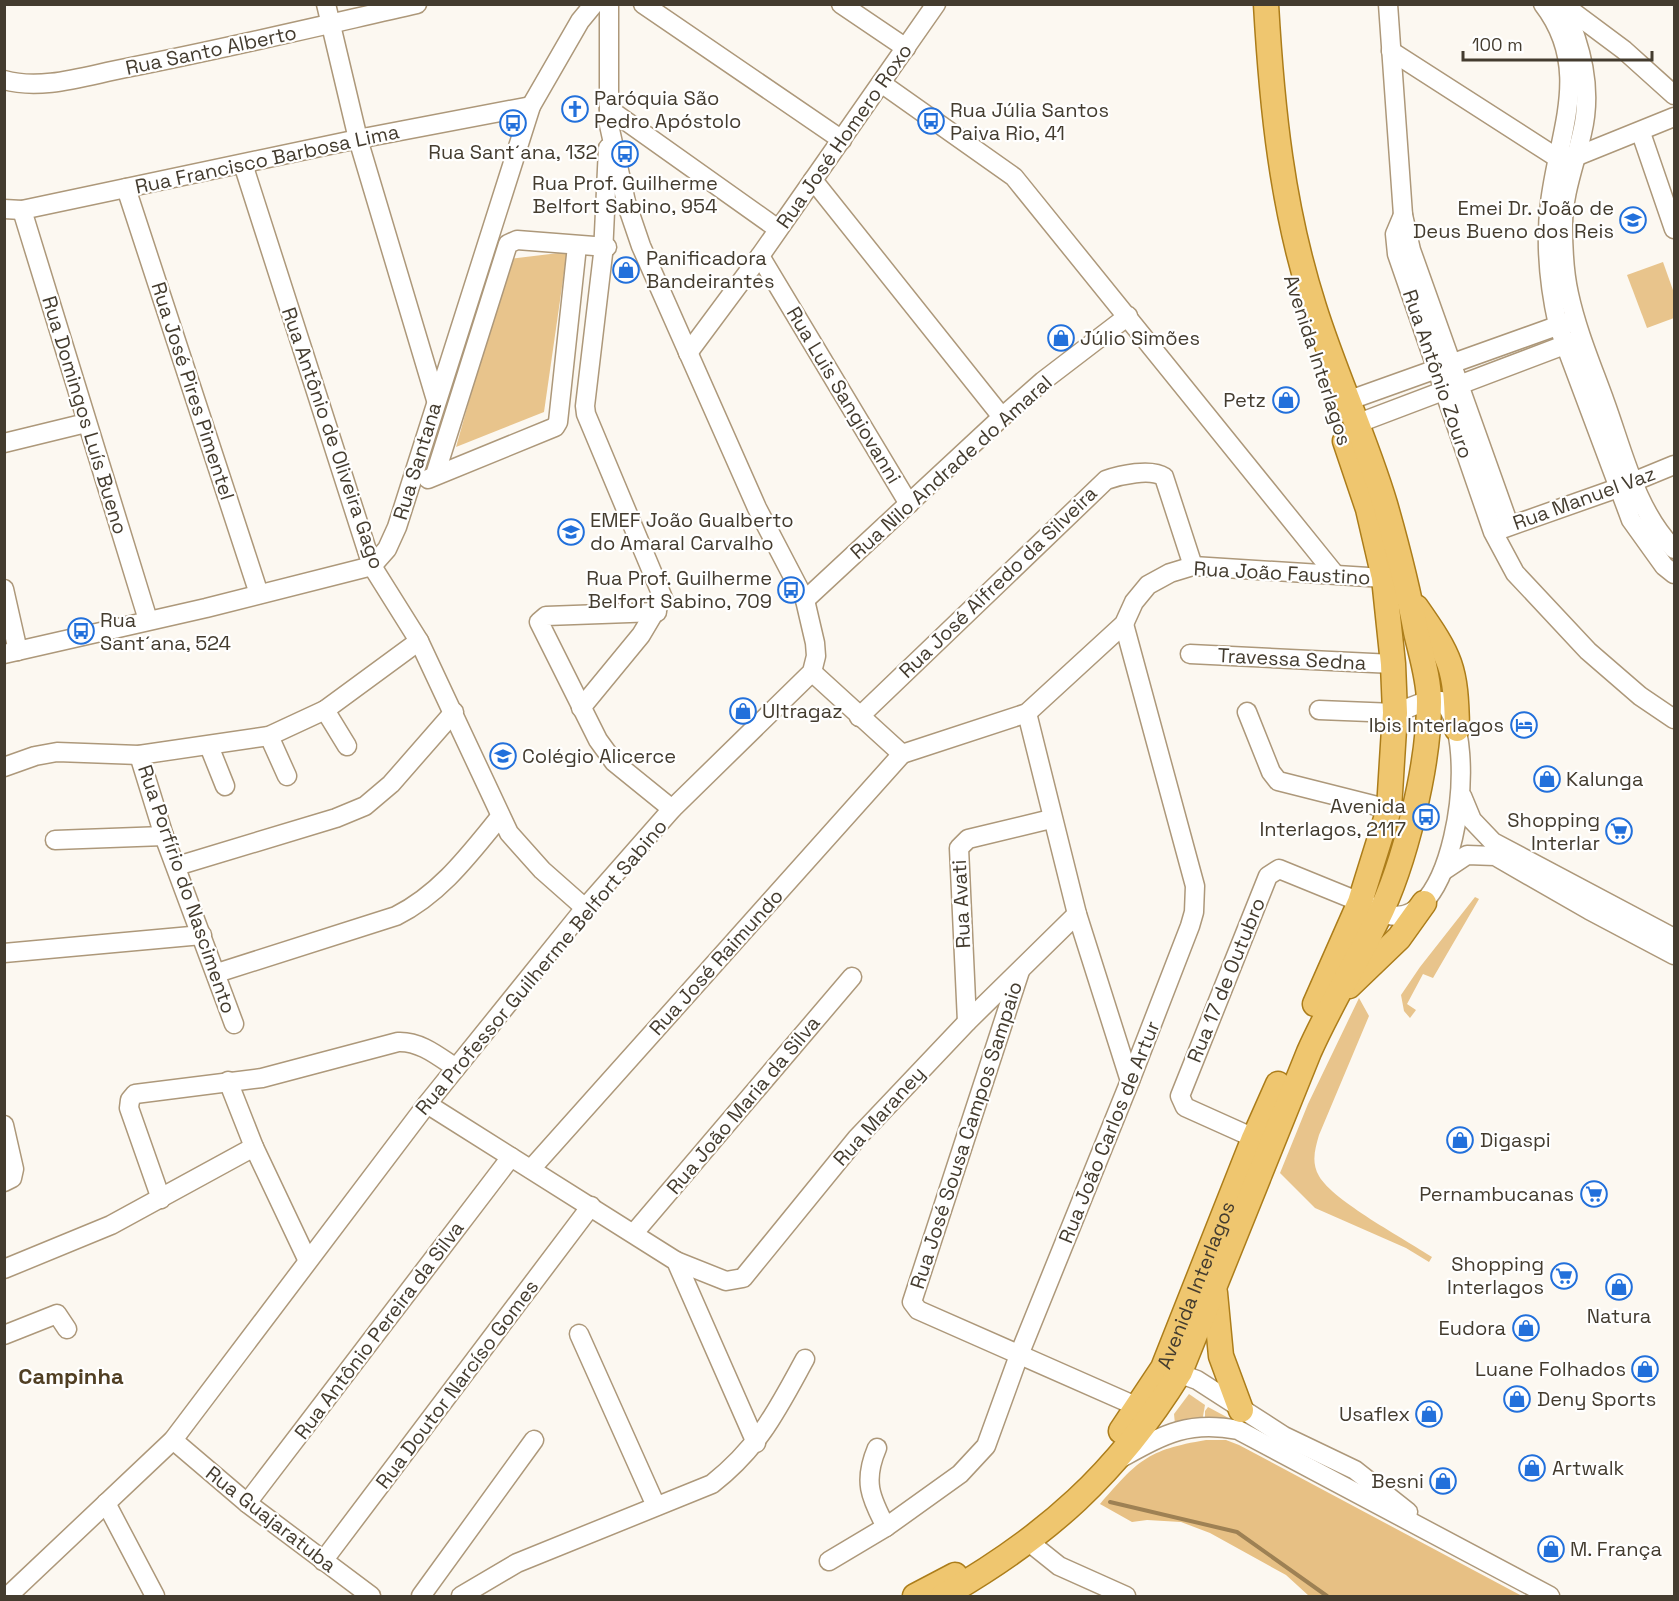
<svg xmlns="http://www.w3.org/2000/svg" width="1679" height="1601" viewBox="0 0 1679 1601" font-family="'Space Grotesk',sans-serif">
  <rect width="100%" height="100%" fill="#fcf8f1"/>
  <g fill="#e8c48c">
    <polygon points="567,252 544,412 456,447 509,259"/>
    <polygon points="1663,262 1674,293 1674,318 1647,328 1627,275"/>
    <polygon points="1475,897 1479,899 1433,978 1423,974 1407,1004 1416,1010 1410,1018 1404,1011 1401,995 1420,967"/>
    <path d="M1359,998L1369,1016L1319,1135C1315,1149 1311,1162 1319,1176C1333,1201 1405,1239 1432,1257L1429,1262L1406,1248L1315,1208L1280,1173L1308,1104Z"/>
    <polygon points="1189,1394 1205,1405 1202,1422 1175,1424 1174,1414"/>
    <polygon points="1208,1407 1236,1422 1205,1421 1205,1411"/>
  </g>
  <path fill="#e7c084" d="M1206,1440H1226L1239,1445L1522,1596H1309L1286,1575L1210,1533L1181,1522L1147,1520L1132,1522L1100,1504C1138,1461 1146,1450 1206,1440Z"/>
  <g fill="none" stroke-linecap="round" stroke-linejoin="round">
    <polyline stroke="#9e8154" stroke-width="4" points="1110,1502 1237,1532 1327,1596"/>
    <g stroke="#ad987a" stroke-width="21">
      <g id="minor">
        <polyline points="326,4 358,139 436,400"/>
        <polyline points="643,4 842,140"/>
        <polyline points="841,4 906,48"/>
        <polyline points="1388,4 1403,215 1411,250 1509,525"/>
        <path d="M1543,4C1593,69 1558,133 1550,203C1545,244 1549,285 1558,325L1631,520L1664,566L1674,574"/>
        <path d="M1563,4C1581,46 1593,88 1582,133C1575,164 1563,193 1563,226C1563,248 1564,272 1569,294C1577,331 1592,366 1605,402C1623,451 1636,511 1674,549"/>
        <polyline points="1565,6 1624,50 1674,95"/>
        <polyline points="1391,51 1559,159 1575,157 1674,117"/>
        <path d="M4,80C43,91 88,75 126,68C224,49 320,26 417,4"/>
        <polyline points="881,83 1014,177 1334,573"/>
        <polyline points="609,109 778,229"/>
        <polyline points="1641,133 1674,229"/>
        <polyline points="243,164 372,566 419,641 509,833 542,870 585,908"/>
        <polyline points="813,180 1002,417"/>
        <polyline points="126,188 259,594"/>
        <polyline points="4,209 22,210 358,139 531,106"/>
        <polyline points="22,210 148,620"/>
        <polyline points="1403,215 1395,234 1397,254 1493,532 1515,573 1588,651 1640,696 1674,719"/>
        <polyline points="760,256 909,504"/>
        <polyline points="688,353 760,256 936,4"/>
        <polyline points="1347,401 1568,322"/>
        <polyline points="1356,424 1575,341"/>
        <polyline points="4,443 86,423"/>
        <polyline points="435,475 508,244 517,240 607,247"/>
        <polyline points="428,479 555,427 558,422 577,246"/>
        <polyline points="1499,530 1618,488 1674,465"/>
        <polyline points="4,589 18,651"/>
        <polyline points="805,600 1002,417 1043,381 1128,316"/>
        <polyline points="657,612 546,616 539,622 598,740 614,762 672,809"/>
        <polyline points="4,654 206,608 372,566 387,549 397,527 531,106 580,21 594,4"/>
        <polyline points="1190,654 1393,664"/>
        <polyline points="812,672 902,754 1027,713 1124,624 1134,602 1148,585 1170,573 1193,566 1384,578"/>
        <polyline points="581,708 641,635 663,598 586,414 585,406 603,254 608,148"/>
        <polyline points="325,710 347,746"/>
        <path d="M1319,710L1395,713L1421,703L1441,701C1485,730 1453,967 1370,906"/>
        <polyline points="1247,712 1271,772 1278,781 1389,809"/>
        <polyline points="1027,713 1077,914 1130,1081"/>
        <path d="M859,717L1106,480C1120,475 1151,468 1164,477L1193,566"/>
        <polyline points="269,736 287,776"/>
        <polyline points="209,746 225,786"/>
        <polyline points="139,755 164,836 234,1024"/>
        <polyline points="4,767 35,756 57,752 139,755 269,736 325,710 419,641"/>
        <polyline points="1462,796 1472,820 1493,842 1674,938"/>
        <polyline points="55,840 164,836"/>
        <polyline points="177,866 336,818 365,806 391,784 454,712"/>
        <polyline points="1443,871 1467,855 1495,856 1589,910 1674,955"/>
        <polyline points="4,953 202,935"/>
        <polyline points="1020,971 912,1302 918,1310 1138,1407"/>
        <path d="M217,973L396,916C440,894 469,855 500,817"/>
        <polyline points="967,1022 959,848 968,839 1051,819"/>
        <polyline points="228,1081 254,1147 307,1259"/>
        <polyline points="427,1104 676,1261 756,1443"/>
        <polyline points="4,1125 14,1169 12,1178 4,1182"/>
        <polyline points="1254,1138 1185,1107 1180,1096 1268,876 1279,869 1360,902"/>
        <polyline points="531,1169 902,754"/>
        <path d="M161,1199L129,1108L130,1100L135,1094L262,1078L398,1042C420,1041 438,1056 456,1068"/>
        <polyline points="634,1233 852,977"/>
        <polyline points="676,1261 726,1281 743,1278 857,1138 967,1022 1077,914"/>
        <polyline points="4,1269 111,1225 254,1147"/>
        <polyline points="579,1334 656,1506"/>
        <polyline points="4,1335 57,1314 67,1329"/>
        <polyline points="1167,1369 1197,1380 1284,1436 1355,1470 1408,1512"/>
        <polyline points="173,1440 247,1503 371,1596"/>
        <path d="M877,1448C863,1481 870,1497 886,1527"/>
        <path d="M1121,1458C1163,1435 1188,1420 1238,1430L1550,1596"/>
        <polyline points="106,1503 155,1596"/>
        <polyline points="247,1503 511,1157"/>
        <polyline points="1029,1542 1059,1566 1126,1596"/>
        <polyline points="323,1561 591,1206"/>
        <polyline points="829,1561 886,1527 960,1474 986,1446 1019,1355 1130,1081 1190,926 1194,912 1195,886 1124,624"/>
        <polyline points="8,1596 173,1440 427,1104 585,908 672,809 812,672 816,656 815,643 805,600 757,508 641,246 626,202 609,125 609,4"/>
        <polyline points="421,1596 534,1440"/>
        <path d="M461,1596L517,1563L712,1484C760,1446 777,1410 805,1359"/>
      </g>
    </g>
    <g stroke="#ac7d1a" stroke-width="27">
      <g id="major">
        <path d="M1416,607C1451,657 1456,667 1457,729"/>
        <polyline points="1349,986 1399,938 1424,903"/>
        <polyline points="1315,1004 1360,902 1389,809 1395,713 1393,664 1384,578 1368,509 1345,441"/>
        <polyline points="1215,1293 1221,1356 1241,1410"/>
        <path id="s1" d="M1121,1431L1163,1368L1254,1138L1278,1084"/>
        <polyline points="915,1596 955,1575"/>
        <path d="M943,1596C1046,1537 1117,1474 1180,1372L1309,1052C1329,1007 1355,965 1377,920C1405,864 1429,765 1429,702C1429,679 1421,654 1416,632C1408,589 1397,546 1385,504C1365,437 1335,374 1314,307C1282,207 1272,109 1266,4"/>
      </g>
    </g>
    <use href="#minor" stroke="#fff" stroke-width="18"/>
    <use href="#major" stroke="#efc66f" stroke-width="24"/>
  </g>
  <defs>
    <g id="church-ring" transform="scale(1.35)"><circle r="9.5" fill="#fff" stroke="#2270db" stroke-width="1.5"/><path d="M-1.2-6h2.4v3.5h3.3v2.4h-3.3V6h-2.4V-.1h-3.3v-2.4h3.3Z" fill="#2270db"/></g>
    <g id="bus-ring" transform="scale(1.35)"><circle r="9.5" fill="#fff" stroke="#2270db" stroke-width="1.5"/><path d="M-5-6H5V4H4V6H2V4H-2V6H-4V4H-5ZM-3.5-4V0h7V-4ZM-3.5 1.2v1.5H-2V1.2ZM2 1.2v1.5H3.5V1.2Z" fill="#2270db"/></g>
    <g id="school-ring" transform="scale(1.35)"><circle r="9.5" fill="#fff" stroke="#2270db" stroke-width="1.5"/><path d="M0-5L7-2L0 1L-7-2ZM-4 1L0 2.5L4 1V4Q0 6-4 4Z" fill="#2270db"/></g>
    <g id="shop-ring" transform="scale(1.35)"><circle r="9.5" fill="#fff" stroke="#2270db" stroke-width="1.5"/><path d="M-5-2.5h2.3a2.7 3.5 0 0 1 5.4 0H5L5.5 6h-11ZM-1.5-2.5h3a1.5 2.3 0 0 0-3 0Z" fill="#2270db"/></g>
    <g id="hotel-ring" transform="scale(1.35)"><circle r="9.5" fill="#fff" stroke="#2270db" stroke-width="1.5"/><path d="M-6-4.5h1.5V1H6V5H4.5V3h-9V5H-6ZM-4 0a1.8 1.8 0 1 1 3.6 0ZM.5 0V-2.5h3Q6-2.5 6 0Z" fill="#2270db"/></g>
    <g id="supermarket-ring" transform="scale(1.35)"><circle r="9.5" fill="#fff" stroke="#2270db" stroke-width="1.5"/><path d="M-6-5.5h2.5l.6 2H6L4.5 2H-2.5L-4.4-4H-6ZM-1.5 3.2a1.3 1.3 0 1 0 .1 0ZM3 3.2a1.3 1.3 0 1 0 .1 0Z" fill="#2270db"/></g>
  </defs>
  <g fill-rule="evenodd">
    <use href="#church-ring" x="575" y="109"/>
    <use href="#bus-ring" x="931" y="121"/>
    <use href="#bus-ring" x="513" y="123"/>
    <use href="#bus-ring" x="625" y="154"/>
    <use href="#school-ring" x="1633" y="220"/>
    <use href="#shop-ring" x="626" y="270"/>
    <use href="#shop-ring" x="1061" y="338"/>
    <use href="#shop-ring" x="1286" y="400"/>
    <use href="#school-ring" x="571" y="532"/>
    <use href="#bus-ring" x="791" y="590"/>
    <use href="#bus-ring" x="81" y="631"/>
    <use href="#shop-ring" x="743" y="711"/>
    <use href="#hotel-ring" x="1524" y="725"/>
    <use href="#school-ring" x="503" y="756"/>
    <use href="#shop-ring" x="1547" y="779"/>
    <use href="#bus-ring" x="1426" y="817"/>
    <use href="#supermarket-ring" x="1619" y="831"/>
    <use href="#shop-ring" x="1460" y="1140"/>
    <use href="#supermarket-ring" x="1594" y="1194"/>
    <use href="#supermarket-ring" x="1564" y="1276"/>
    <use href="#shop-ring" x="1619" y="1287"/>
    <use href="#shop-ring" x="1526" y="1328"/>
    <use href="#shop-ring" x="1645" y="1369"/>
    <use href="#shop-ring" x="1517" y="1399"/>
    <use href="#shop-ring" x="1429" y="1414"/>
    <use href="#shop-ring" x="1532" y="1468"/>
    <use href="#shop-ring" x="1443" y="1481"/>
    <use href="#shop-ring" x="1551" y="1549"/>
  </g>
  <g text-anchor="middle" stroke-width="4.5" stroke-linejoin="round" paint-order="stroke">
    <g font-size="20" fill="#443c2f" stroke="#fff">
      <text transform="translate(211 50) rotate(-12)" y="7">Rua Santo Alberto</text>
      <text transform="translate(844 136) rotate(-55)" y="7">Rua José Homero Roxo</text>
      <text transform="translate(267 159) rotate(-12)" y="7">Rua Francisco Barbosa Lima</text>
      <text transform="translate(1318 360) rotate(72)" y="7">Avenida Interlagos</text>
      <text transform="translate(1438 374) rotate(71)" y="7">Rua Antônio Zouro</text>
      <text transform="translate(193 391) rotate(72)" y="7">Rua José Pires Pimentel</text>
      <text transform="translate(844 395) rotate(59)" y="7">Rua Luis Sangiovanni</text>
      <text transform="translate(85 415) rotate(73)" y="7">Rua Domingos Luís Bueno</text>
      <text transform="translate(333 438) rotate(71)" y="7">Rua Antônio de Oliveira Gago</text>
      <text transform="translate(417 461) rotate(-73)" y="7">Rua Santana</text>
      <text transform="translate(951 467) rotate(-42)" y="7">Rua Nilo Andrade do Amaral</text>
      <text transform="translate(1584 498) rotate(-20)" y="7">Rua Manuel Vaz</text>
      <text transform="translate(1282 573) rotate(3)" y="7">Rua João Faustino</text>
      <text transform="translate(998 582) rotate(-44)" y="7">Rua José Alfredo da Silveira</text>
      <text transform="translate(1292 659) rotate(3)" y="7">Travessa Sedna</text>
      <text transform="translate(187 889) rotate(71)" y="7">Rua Porfírio do Nascimento</text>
      <text transform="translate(961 904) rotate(-93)" y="7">Rua Avati</text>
      <text transform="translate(716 962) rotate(-48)" y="7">Rua José Raimundo</text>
      <text transform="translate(541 967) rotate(-50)" y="7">Rua Professor Guilherme Belfort Sabino</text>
      <text transform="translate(1226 980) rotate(-68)" y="7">Rua 17 de Outubro</text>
      <text transform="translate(743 1105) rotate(-50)" y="7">Rua João Maria da Silva</text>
      <text transform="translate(879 1116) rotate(-48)" y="7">Rua Maraney</text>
      <text transform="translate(1109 1132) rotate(-68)" y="7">Rua João Carlos de Artur</text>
      <text transform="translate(966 1135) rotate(-72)" y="7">Rua José Sousa Campos Sampaio</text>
      <text dy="7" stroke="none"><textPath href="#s1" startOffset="165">Avenida Interlagos</textPath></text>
      <text transform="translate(379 1330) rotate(-53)" y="7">Rua Antônio Pereira da Silva</text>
      <text transform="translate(457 1384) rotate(-53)" y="7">Rua Doutor Narcíso Gomes</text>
      <text transform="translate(271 1519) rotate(38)" y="7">Rua Guajaratuba</text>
    </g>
    <g font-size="20" fill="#443c2f" stroke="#fff" text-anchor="start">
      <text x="594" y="105">Paróquia São<tspan x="594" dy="23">Pedro Apóstolo</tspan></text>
      <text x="950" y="117">Rua Júlia Santos<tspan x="950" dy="23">Paiva Rio, 41</tspan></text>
      <text x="513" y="159" text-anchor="middle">Rua Sant´ana, 132</text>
      <text x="625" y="190" text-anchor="middle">Rua Prof. Guilherme<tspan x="625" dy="23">Belfort Sabino, 954</tspan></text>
      <text x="1614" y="215" text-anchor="end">Emei Dr. João de<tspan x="1614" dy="23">Deus Bueno dos Reis</tspan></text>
      <text x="646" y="265">Panificadora<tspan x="646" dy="23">Bandeirantes</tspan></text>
      <text x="1080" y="345">Júlio Simões</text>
      <text x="1266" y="407" text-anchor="end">Petz</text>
      <text x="590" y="527">EMEF João Gualberto<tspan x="590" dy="23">do Amaral Carvalho</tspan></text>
      <text x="772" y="585" text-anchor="end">Rua Prof. Guilherme<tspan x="772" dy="23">Belfort Sabino, 709</tspan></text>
      <text x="100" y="627">Rua<tspan x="100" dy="23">Sant´ana, 524</tspan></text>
      <text x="762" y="718">Ultragaz</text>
      <text x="1504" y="732" text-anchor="end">Ibis Interlagos</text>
      <text x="522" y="763">Colégio Alicerce</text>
      <text x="1566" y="786">Kalunga</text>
      <text x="1406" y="813" text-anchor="end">Avenida<tspan x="1406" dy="23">Interlagos, 2117</tspan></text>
      <text x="1600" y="827" text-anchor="end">Shopping<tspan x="1600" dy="23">Interlar</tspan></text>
      <text x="1480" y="1147">Digaspi</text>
      <text x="1574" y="1201" text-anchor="end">Pernambucanas</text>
      <text x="1544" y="1271" text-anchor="end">Shopping<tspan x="1544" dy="23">Interlagos</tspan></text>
      <text x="1619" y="1323" text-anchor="middle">Natura</text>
      <text x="1506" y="1335" text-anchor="end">Eudora</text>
      <text x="1626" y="1376" text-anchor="end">Luane Folhados</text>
      <text x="1537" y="1406">Deny Sports</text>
      <text x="1410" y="1421" text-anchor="end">Usaflex</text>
      <text x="1552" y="1475">Artwalk</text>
      <text x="1424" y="1488" text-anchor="end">Besni</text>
      <text x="1570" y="1556">M. França</text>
    </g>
    <g font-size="22" font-weight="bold" fill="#513f23" stroke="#fff">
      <text x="71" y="1384">Campinha</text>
    </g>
  </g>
  <rect width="1679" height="1601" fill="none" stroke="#443c2f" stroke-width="12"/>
  <path d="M1463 51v9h189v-9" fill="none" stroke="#443c2f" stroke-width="3"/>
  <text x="1472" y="51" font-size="18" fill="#443c2f" stroke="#ffffff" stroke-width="4.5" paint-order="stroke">100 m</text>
</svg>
